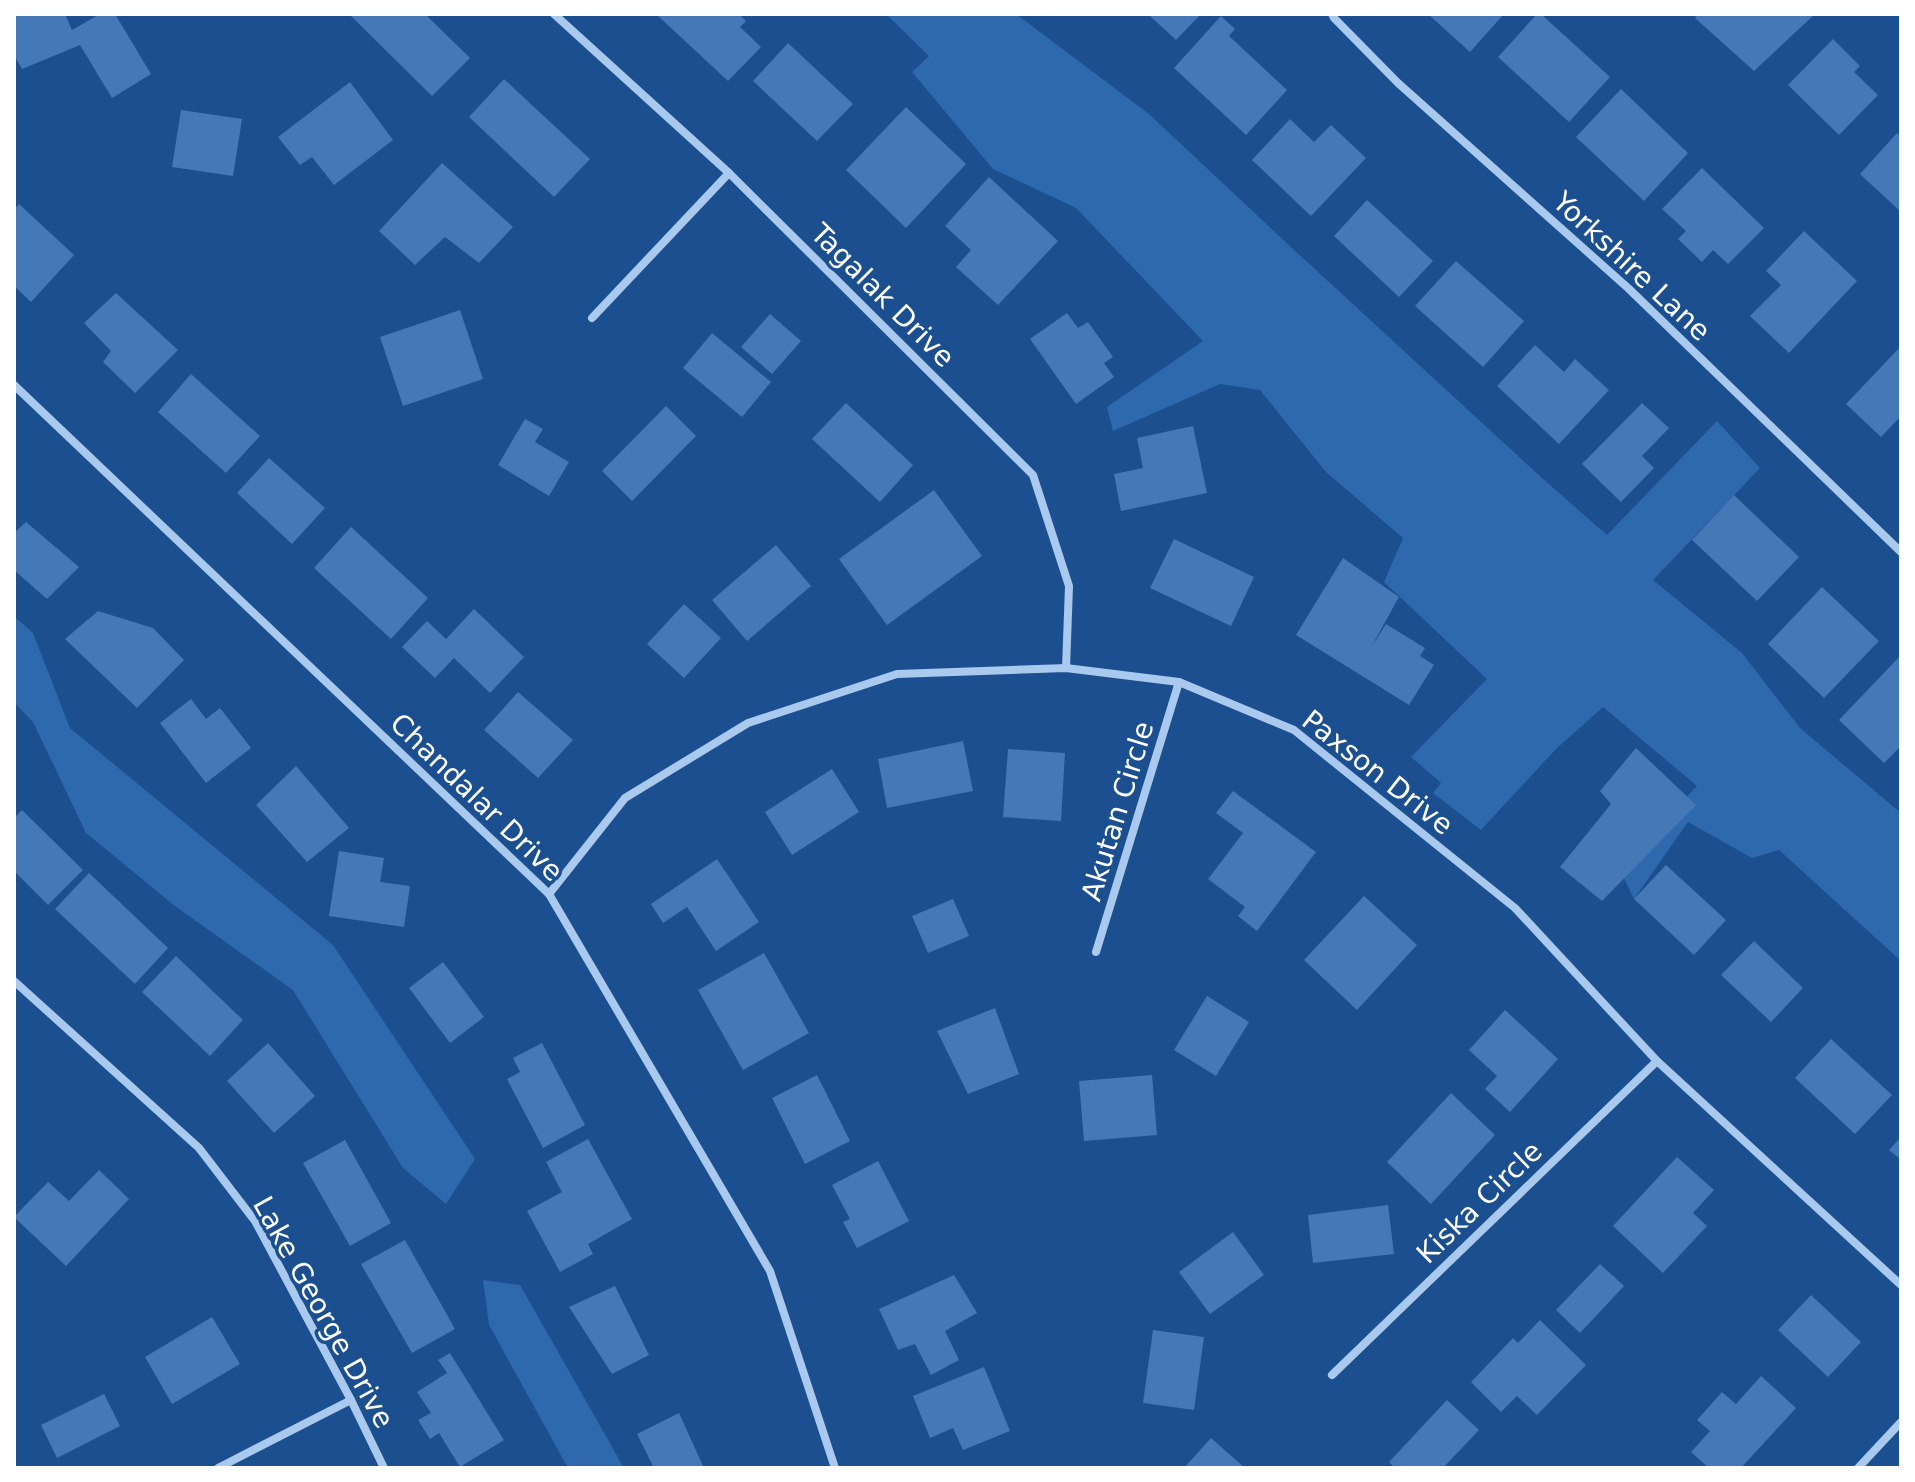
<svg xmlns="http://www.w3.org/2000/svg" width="1915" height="1482" viewBox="0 0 1915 1482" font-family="'DejaVu Sans',sans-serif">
  <rect width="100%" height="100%" fill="#1b4f8f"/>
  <g fill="#2e69ad">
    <polygon points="886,14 1016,14 1149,114 1292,248 1542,478 1607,535 1717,421 1760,468 1653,580 1742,653 1800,728 1901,813 1901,961 1779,850 1752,858 1688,822 1634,899 1619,868 1697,786 1603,707 1555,750 1481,830 1433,793 1441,783 1411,757 1487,679 1384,582 1403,538 1326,472 1260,390 1220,384 1113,431 1107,407 1203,341 1076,208 993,169 912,72 929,56"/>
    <polygon points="14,616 33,633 70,728 333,945 475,1159 446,1204 403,1168 293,990 175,906 86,833 33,722 14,702"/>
    <polygon points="483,1280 520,1285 624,1468 568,1468 489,1325"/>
  </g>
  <g fill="#4478b7">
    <polygon points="14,14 65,14 72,30 100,14 115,14 151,74 112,98 80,45 22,69 14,55"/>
    <polygon points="349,14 425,14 470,58 432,96"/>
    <polygon points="656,14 739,14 746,21 740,27 761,47 728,81"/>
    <polygon points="1148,14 1201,14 1176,40"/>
    <polygon points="1428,14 1504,14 1470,52"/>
    <polygon points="1537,14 1541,14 1610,77 1569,122 1498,57"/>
    <polygon points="1698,14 1815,14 1754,71 1695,18"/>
    <polygon points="1221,16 1235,29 1229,36 1287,90 1246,135 1174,68"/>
    <polygon points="1833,39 1860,66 1854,72 1878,95 1839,135 1788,85"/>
    <polygon points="788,43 853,104 817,141 753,81"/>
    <polygon points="504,79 590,159 554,197 469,117"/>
    <polygon points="350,82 393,140 334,185 312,157 300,165 278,137"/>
    <polygon points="1621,89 1688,153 1644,201 1576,137"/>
    <polygon points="906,107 966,164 906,228 846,170"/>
    <polygon points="181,110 242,119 233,176 172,167"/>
    <polygon points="1290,119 1314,142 1331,125 1366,158 1311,216 1252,160"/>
    <polygon points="1897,133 1901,137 1901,212 1860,174"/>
    <polygon points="442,163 513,227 479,263 445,237 415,265 379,231"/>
    <polygon points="1702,168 1764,228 1728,264 1713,250 1702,262 1678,239 1686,231 1662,209"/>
    <polygon points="989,177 1058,241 998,305 956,267 971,250 945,226"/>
    <polygon points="1367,200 1433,261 1399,297 1334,236"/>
    <polygon points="19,204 74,255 31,302 14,286 14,210"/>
    <polygon points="1804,231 1857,281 1789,353 1750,316 1781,285 1766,271"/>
    <polygon points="1456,261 1524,321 1483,367 1415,306"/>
    <polygon points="116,293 178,350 135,393 103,362 111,351 84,323"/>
    <polygon points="460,310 483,379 403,406 380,337"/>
    <polygon points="1067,313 1078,328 1088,322 1113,357 1104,363 1114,377 1076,404 1030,339"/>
    <polygon points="770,314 801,341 772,374 741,347"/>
    <polygon points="712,333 771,382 742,417 683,368"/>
    <polygon points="1535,345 1564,372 1575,359 1609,390 1559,444 1497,386"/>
    <polygon points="1901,346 1901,416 1881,437 1846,404"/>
    <polygon points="191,374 260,436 226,473 158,412"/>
    <polygon points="846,403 913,465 880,502 812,439"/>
    <polygon points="1642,403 1669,428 1642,456 1654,468 1621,502 1582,464"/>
    <polygon points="666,406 696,436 632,501 602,471"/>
    <polygon points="525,419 543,429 535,442 569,462 549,496 498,465"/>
    <polygon points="1193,426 1207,493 1121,511 1114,474 1143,468 1137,438"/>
    <polygon points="269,458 325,508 292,544 237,493"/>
    <polygon points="934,490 982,556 887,625 839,559"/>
    <polygon points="1734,495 1799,557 1757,601 1692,540"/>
    <polygon points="26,522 79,567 47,599 14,570 14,533"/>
    <polygon points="351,527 428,598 391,639 314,568"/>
    <polygon points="1174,539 1254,577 1231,626 1150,588"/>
    <polygon points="776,545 811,586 747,641 712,600"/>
    <polygon points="1343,558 1399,597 1370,649 1386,624 1425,648 1420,656 1434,665 1409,705 1296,635"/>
    <polygon points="1822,587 1879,641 1824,698 1768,644"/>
    <polygon points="684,604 721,638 684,678 647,644"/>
    <polygon points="474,609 524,657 490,693 454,658 435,678 402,647 427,621 446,639"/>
    <polygon points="98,611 153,628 184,660 137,708 65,639"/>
    <polygon points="1901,655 1901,746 1884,763 1839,720"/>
    <polygon points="518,692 573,740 538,778 484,730"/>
    <polygon points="191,699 206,719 220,708 251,748 206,783 160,723"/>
    <polygon points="963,741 973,791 887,808 878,759"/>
    <polygon points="1636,748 1696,805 1602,901 1560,867 1611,804 1600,791"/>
    <polygon points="1008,749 1065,753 1061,821 1003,817"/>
    <polygon points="296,766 349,828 307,862 256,805"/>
    <polygon points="832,769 859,812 792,855 765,812"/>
    <polygon points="1233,791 1316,852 1257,931 1238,916 1245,907 1208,879 1243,833 1216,813"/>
    <polygon points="22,810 83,870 48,905 14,871 14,818"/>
    <polygon points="339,851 384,858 380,882 410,886 404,927 329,916"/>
    <polygon points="717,859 759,922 716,951 687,907 663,923 651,904"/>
    <polygon points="1666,865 1726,920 1694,955 1634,899"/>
    <polygon points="89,873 168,948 135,984 55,909"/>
    <polygon points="1364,896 1417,945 1357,1010 1304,960"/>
    <polygon points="953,899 969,936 928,953 912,916"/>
    <polygon points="1754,941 1803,988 1771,1022 1721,975"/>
    <polygon points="764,953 809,1033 743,1070 698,990"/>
    <polygon points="176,956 243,1020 210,1056 142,992"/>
    <polygon points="443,962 484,1017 450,1043 409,988"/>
    <polygon points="1207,996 1249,1022 1216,1076 1174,1050"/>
    <polygon points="995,1008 1019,1074 968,1094 937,1031"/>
    <polygon points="1505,1010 1558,1059 1510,1112 1485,1089 1497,1076 1469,1050"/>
    <polygon points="1831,1039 1892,1095 1855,1134 1795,1078"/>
    <polygon points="268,1043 315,1096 274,1133 227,1081"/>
    <polygon points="542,1043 585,1125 543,1148 507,1079 520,1072 513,1058"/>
    <polygon points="817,1075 850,1141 805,1164 772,1098"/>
    <polygon points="1152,1075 1157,1135 1084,1141 1079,1081"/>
    <polygon points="1451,1093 1495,1135 1431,1204 1387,1162"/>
    <polygon points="1901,1137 1901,1160 1889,1150"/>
    <polygon points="588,1139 632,1219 588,1244 593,1254 560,1272 527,1211 562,1192 546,1162"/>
    <polygon points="345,1140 391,1223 350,1246 303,1163"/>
    <polygon points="1677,1157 1714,1190 1693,1213 1707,1226 1663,1273 1613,1226"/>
    <polygon points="878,1161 909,1221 857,1248 843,1222 850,1219 832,1185"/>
    <polygon points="99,1170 129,1199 66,1266 14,1217 48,1182 69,1201"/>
    <polygon points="1388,1205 1394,1254 1313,1263 1308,1215"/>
    <polygon points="1233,1232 1264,1275 1210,1314 1179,1272"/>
    <polygon points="405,1240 455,1329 412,1353 361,1264"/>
    <polygon points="1600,1264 1624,1286 1580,1333 1556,1310"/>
    <polygon points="954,1275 977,1313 945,1331 959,1360 931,1375 915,1344 898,1350 879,1309"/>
    <polygon points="615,1286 649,1355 612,1374 569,1307"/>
    <polygon points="1811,1295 1861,1342 1828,1377 1778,1330"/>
    <polygon points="212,1317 240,1364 172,1404 145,1357"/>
    <polygon points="1540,1320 1586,1365 1537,1415 1517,1396 1501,1412 1471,1382 1513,1338 1518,1343"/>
    <polygon points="1153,1330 1204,1337 1194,1410 1143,1403"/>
    <polygon points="450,1353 504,1440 460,1467 439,1433 430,1439 418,1420 431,1413 417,1392 447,1373 438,1360"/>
    <polygon points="984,1367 1010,1431 963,1450 953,1428 930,1438 913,1396"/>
    <polygon points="1761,1376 1796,1408 1741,1468 1709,1468 1691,1452 1710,1431 1697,1420 1722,1392 1736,1404"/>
    <polygon points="104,1394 120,1426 57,1458 41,1425"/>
    <polygon points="1447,1400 1479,1430 1443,1468 1395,1468 1389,1462"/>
    <polygon points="679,1413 704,1468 654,1468 637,1434"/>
    <polygon points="1211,1438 1245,1468 1184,1468"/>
  </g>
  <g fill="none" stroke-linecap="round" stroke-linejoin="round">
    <g stroke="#a9c9ee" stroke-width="8">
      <polyline points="554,14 729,173 1033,475 1069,586 1066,668"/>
      <polyline points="1332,14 1334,18 1398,83 1628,288 1901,552"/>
      <polyline points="592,318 729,173"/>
      <polyline points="14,385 549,894 770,1271 835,1468"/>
      <polyline points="549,894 625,798 748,723 897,674 1066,668 1179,682 1294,730 1515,908 1657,1061 1901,1285"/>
      <polyline points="1096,952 1179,682"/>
      <polyline points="14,981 199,1148 255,1221 351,1400 384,1468"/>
      <polyline points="1332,1375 1657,1061"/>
      <polyline points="218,1468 351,1400"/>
      <polyline points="1858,1468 1901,1422"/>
    </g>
  </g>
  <g text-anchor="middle" stroke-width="7" stroke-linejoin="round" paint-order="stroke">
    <g font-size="28" fill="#fff" stroke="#1b4f8f">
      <text transform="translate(1632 266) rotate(43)" y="10">Yorkshire Lane</text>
      <text transform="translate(883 295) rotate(45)" y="10">Tagalak Drive</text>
      <text transform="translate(1378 772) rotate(38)" y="10">Paxson Drive</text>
      <text transform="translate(477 797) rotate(44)" y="10">Chandalar Drive</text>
      <text transform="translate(1117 811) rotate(-73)" y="10">Akutan Circle</text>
      <text transform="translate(1479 1202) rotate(-44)" y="10">Kiska Circle</text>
      <text transform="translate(324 1312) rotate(61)" y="10">Lake George Drive</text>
    </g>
  </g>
  <rect width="1915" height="1482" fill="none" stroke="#ffffff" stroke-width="32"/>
</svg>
